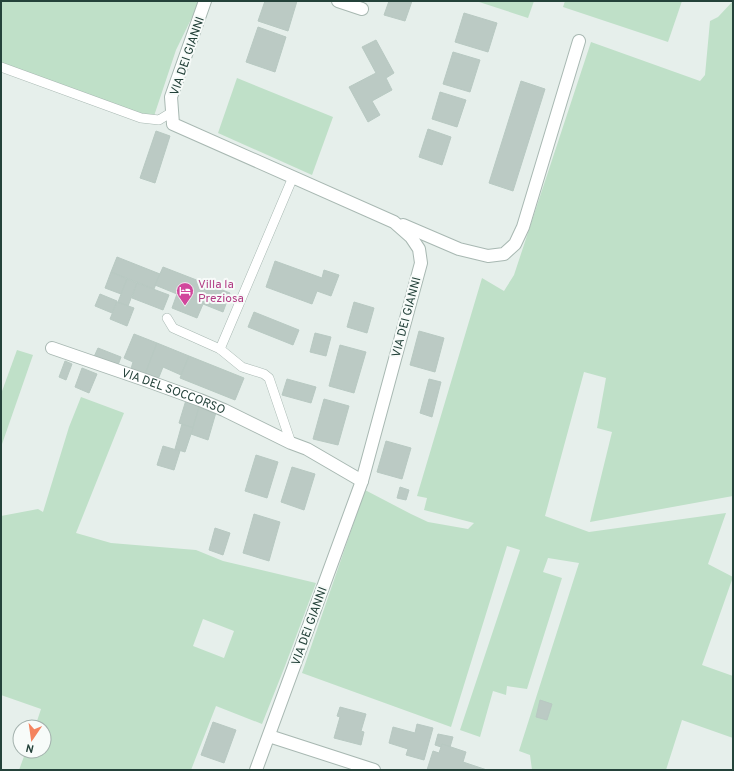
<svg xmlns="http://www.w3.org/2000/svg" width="734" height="771" viewBox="0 0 734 771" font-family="Overpass,sans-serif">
  <rect width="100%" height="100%" fill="#e6efeb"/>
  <g fill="#bfe0c8" fill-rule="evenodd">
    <polygon points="1,1 194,1 199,3 176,50 153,119 1,63"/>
    <polygon points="476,1 534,1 528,18"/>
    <polygon points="565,1 682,1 668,42 563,7"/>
    <polygon points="733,1 733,496 590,522 612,432 597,428 606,378 584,372 545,516 589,532 726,513 708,564 733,577 702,665 733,676 733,738 682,720 666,770 532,770 530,755 519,751 579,563 548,558 543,572 562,578 527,689 507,686 506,695 493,691 480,737 460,730 520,550 507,546 451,727 302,673 365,490 411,514 428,522 468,529 474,523 424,510 427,498 417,496 482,278 504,291 514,275 591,42 700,81 705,75 710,21 718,17"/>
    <polygon points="237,78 333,117 312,175 218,133"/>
    <polygon points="17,350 33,355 1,447 1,394"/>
    <path d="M81,397L124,413L76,533L111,543L196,550L223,561L316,583L285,666L262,724L216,706L191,770H19L26,751H44V727H35L41,709L1,695V516L38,509L43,512L69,427ZM203,619L234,631L224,658L193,646Z"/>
  </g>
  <g fill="#bbcac4" stroke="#b8c9c2">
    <polygon points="265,1 297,1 288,31 258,21"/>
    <polygon points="389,1 412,1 405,21 384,15"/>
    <polygon points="464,13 497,23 488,52 455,42"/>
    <polygon points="258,27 286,37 275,72 246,62"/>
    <polygon points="376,40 394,73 386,78 392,90 372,101 380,115 368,122 349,87 376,73 362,47"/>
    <polygon points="453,52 480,60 470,92 443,84"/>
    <polygon points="521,81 545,89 513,191 489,183"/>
    <polygon points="440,92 466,100 457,127 432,119"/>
    <polygon points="428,129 451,137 442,165 419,157"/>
    <polygon points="156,131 170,136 155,183 140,178"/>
    <polygon points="117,257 160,274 154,289 111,272"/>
    <polygon points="275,261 322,278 324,270 339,275 331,296 317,291 312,304 266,287"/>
    <polygon points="163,267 230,293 223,312 203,304 197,318 172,308 177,294 155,285"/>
    <polygon points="111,272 127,279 121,294 105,288"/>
    <polygon points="127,279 137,283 128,306 118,302"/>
    <polygon points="137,283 169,295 163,310 132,298"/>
    <polygon points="100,294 117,301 112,313 95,306"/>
    <polygon points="117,302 134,308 127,326 110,319"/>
    <polygon points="354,302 374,308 367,333 347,327"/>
    <polygon points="254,312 299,330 293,345 248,327"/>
    <polygon points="419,331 444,338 435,372 410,365"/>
    <polygon points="315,333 331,337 326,356 310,352"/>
    <polygon points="134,334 157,343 144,377 130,372 133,362 124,358"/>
    <polygon points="157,343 189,356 181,375 163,367 157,382 144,377"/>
    <polygon points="340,345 366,352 354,393 329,386"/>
    <polygon points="98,348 121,357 117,368 93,359"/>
    <polygon points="189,356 244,378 235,400 180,378"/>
    <polygon points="65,361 72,364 66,380 59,377"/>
    <polygon points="82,368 97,374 89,393 75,387"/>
    <polygon points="287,379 316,387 311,403 282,395"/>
    <polygon points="429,379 441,382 432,417 420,413"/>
    <polygon points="324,399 349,406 338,445 313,439"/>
    <polygon points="186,400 200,404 193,428 179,423"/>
    <polygon points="200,404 217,409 208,440 191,434"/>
    <polygon points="182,424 193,428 185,452 175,449"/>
    <polygon points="386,441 411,448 402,479 377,472"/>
    <polygon points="163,446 180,451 174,470 157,465"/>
    <polygon points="256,455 278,462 267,498 245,491"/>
    <polygon points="292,467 315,474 304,510 281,502"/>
    <polygon points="400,487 409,490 406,500 397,498"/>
    <polygon points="254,514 280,522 269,561 243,553"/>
    <polygon points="215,528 230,533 223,555 209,550"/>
    <polygon points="540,700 552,704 547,720 536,717"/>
    <polygon points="340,707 366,714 361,731 364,732 361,745 334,738 340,717 337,716"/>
    <polygon points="213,722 236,730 224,763 201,755"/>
    <polygon points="417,724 433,728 424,760 406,755 408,749 389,743 393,727 415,733"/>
    <polygon points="438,734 453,737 450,747 442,744 441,747 435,745"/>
    <polygon points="442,744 466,752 463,762 487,770 427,770 433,751 439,753"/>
  </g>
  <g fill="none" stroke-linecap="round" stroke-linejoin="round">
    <g stroke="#a8b8b2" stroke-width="10">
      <g id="lane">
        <polyline points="1,67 141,118 159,120 172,112"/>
        <polyline points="167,318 173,328 220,349 242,367 264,374 269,378 291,443"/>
        <polyline points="220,349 293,177"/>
      </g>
    </g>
    <g stroke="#a8b8b2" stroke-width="14">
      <g id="street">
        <polyline points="205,1 171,97 173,124 394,222 411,237 419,249 421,263 362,481 256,770"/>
        <polyline points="338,1 362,9"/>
        <polyline points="403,225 459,249 488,256 504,254 515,244 523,227 579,41"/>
        <path id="s1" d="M52,348L145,380L200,400L224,410L291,443L307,449L362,481"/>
        <polyline points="269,736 374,770"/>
      </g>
    </g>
    <use href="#lane" stroke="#fff" stroke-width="9"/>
    <use href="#street" stroke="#fff" stroke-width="12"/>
  </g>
  <defs>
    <g id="hotel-pin" transform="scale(0.9)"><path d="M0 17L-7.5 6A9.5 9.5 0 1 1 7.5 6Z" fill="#d1479c" stroke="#f7fbf9"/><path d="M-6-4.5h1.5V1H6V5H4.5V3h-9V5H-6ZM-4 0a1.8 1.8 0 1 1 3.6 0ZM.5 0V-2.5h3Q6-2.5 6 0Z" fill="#fff"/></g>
  </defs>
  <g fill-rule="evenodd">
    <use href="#hotel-pin" x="185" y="291"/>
  </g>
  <g text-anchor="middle" stroke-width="4" stroke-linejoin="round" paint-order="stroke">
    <g font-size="12" fill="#24423a" stroke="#f7fbf9">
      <text transform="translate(187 56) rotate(-71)" y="4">VIA DEI GIANNI</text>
      <text transform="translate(406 317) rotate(-75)" y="4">VIA DEI GIANNI</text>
      <text dy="4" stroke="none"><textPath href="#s1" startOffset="129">VIA DEL SOCCORSO</textPath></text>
      <text transform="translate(309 626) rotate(-70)" y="4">VIA DEI GIANNI</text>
    </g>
    <g font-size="12" fill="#b23c85" stroke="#f7fbf9" text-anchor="start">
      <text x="198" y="288">Villa la<tspan x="198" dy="14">Preziosa</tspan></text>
    </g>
  </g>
  <rect width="734" height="771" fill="none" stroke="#24423a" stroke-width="4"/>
  <g transform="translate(32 739) rotate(193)"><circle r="19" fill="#f7fbf9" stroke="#a3b1ad"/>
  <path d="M0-3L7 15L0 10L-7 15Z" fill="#f4845f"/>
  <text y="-6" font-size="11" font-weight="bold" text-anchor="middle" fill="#24423a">N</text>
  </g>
</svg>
